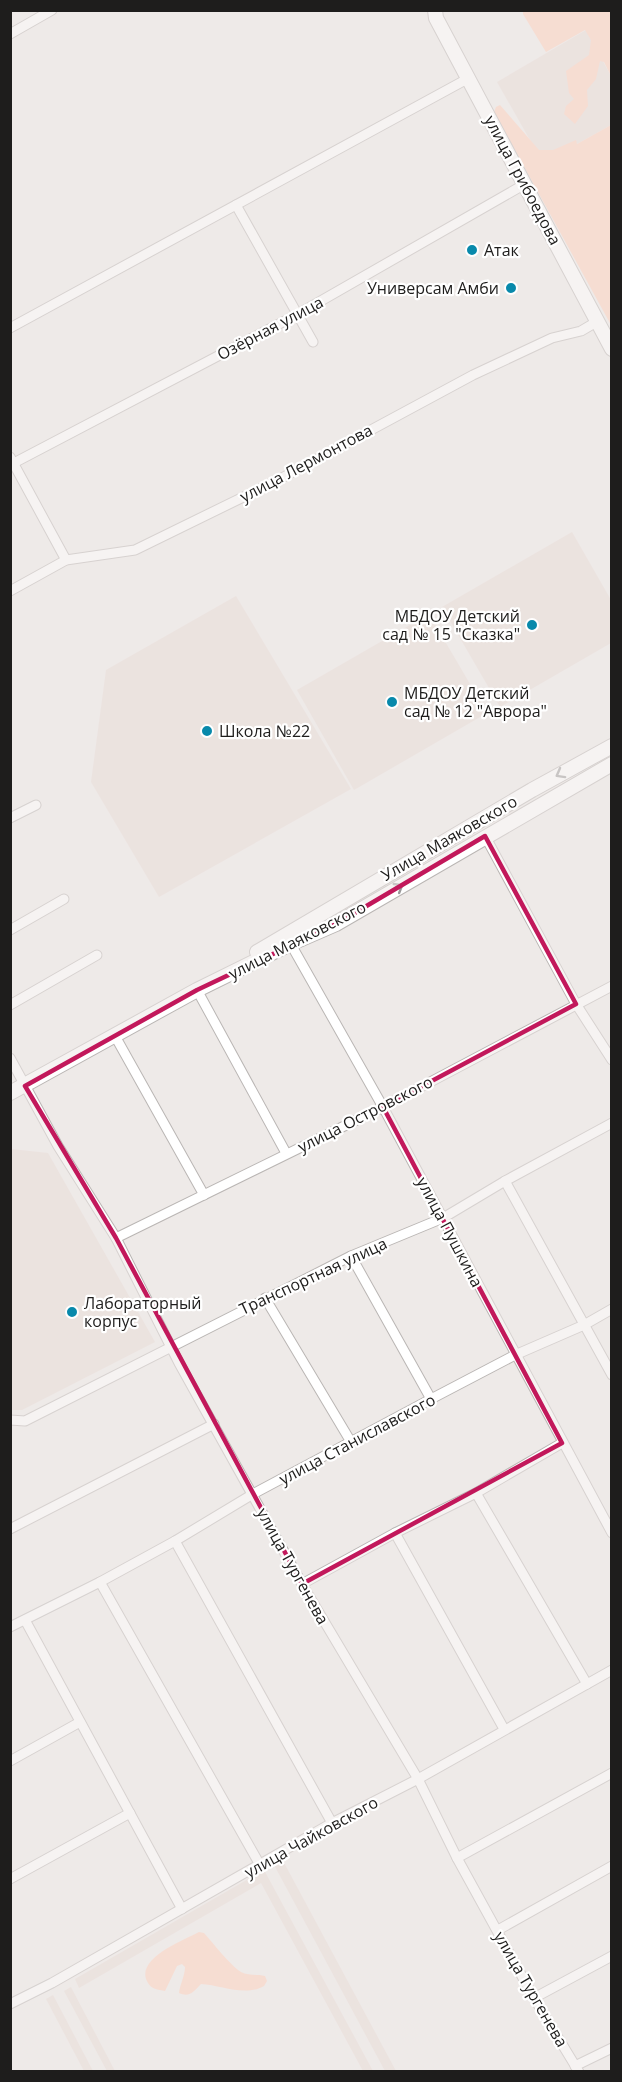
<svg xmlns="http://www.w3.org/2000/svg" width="622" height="2082" viewBox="0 0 622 2082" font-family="'Open Sans',sans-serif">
  <rect width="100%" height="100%" fill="#eeeae8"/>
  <g fill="#e7dbd6">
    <polygon points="586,30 611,76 611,125 543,163 497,82"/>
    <polygon points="572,532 611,600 611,643 500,707 442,607"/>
    <polygon points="236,596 351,789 159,897 91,782 106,670"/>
    <polygon points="429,614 487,713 354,790 297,690"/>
    <polygon points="11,1149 48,1153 155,1342 22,1410 10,1410"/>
    <polygon points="282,1859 396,2071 385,2071 273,1863"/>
    <polygon points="264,1870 373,2071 363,2071 261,1883 79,1988 75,1979"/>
    <polygon points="71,1987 73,1991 115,2071 107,2071 64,1991"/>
    <polygon points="53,1995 93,2071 84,2071 46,1999"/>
  </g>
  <g fill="#ffceb9">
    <polygon points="523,11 611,11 611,76 604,62 600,61 596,79 587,90 588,106 575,124 564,114 566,106 574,99 569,93 566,71 589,55 591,40 585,30 546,52 523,14"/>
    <polygon points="500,105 539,150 553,150 576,140 577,144 611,125 611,325 494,112 496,107"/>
    <path d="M199,1932L204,1933C213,1943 230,1965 241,1972C248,1976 257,1974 265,1976L267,1981L264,1986C245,1997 221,1985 201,1984C194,1991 190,1998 179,1993C180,1984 185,1976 185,1967L182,1964L177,1966L165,1991C155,1989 150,1989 146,1979C139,1957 184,1940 199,1932Z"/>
  </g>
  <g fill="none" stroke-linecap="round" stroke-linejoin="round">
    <g stroke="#bab6b4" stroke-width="11">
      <g id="street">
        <polyline points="10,34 52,10"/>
        <polyline points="236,205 313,342"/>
        <polyline points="10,328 469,78"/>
        <polyline points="10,457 66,560"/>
        <polyline points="10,465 298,314 525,184"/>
        <polyline points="10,591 66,560 135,550 280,479 473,375 552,338 581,331 598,321"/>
        <polyline points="10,818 36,805"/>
        <polyline points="485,836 576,1004 612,1060"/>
        <polyline points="10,930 64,899"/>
        <polyline points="289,941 383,1107 612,1533"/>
        <polyline points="197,990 286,1153"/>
        <polyline points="10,1005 97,955"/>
        <polyline points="115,1036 204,1195"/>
        <polyline points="10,1058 58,1146 116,1238 179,1363 302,1584 418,1779 457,1858 534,1998 579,2072"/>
        <polyline points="505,1181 612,1375"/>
        <polyline points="116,1238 383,1107 612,986"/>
        <polyline points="351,1256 431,1399"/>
        <polyline points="265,1298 351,1442"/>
        <polyline points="10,1420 25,1421 351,1256 443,1218 505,1181 612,1123"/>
        <polyline points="476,1493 587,1684"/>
        <polyline points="10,1529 214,1424"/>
        <polyline points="395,1533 504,1729"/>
        <polyline points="175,1541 332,1823"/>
        <polyline points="100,1582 260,1865"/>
        <polyline points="302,1584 395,1533 476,1493 562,1443"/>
        <polyline points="25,1620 182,1909"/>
        <polyline points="10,1627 100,1582 175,1541 253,1494 431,1399 515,1355 584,1325 612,1309"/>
        <polyline points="10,1761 80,1722"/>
        <polyline points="457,1858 612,1773"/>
        <polyline points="10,1879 130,1813"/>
        <polyline points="498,1930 612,1866"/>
        <polyline points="534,1998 612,1956"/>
        <polyline points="10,2004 52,1983 332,1823 418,1779 612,1670"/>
        <polyline points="575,2066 612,2048"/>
      </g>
    </g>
    <g stroke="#bab6b4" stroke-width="16">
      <g id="secondary">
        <polyline points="435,10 436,18 612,349"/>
        <polyline points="257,952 532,790 612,746"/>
        <polyline points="10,1093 197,990 290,944 336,924 612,764"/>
      </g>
    </g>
    <use href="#street" stroke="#fff" stroke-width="9"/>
    <use href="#secondary" stroke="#fff" stroke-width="14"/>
  </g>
  <defs><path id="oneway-chevron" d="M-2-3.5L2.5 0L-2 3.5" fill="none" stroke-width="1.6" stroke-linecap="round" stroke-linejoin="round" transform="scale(1.5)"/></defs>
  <g stroke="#9a9999">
    <use href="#oneway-chevron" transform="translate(560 774) rotate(151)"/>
    <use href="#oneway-chevron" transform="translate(399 887) rotate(-31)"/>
  </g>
  <path d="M0 0H622V2082H0ZM485,836L576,1004L383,1107L562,1443L302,1584L116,1238L25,1086L197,990L336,924Z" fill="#eeeae8" fill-opacity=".55" fill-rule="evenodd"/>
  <path fill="none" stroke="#c2185b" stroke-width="4.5" stroke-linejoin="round" d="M485,836L576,1004L383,1107L562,1443L302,1584L116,1238L25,1086L197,990L336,924Z"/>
  <g fill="#0889ab" stroke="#fff" stroke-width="2">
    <circle cx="472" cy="250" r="6"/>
    <circle cx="511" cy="288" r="6"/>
    <circle cx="532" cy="625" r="6"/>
    <circle cx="392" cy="702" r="6"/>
    <circle cx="207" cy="731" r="6"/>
    <circle cx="72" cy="1312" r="6"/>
  </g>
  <g text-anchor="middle" stroke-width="4.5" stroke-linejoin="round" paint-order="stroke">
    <g font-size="16" fill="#1e1d1c" stroke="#fff">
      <text transform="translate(523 180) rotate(62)" y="6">улица Грибоедова</text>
      <text transform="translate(270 328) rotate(-28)" y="6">Озёрная улица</text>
      <text transform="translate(306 463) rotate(-28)" y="6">улица Лермонтова</text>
      <text transform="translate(449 838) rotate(-30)" y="6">Улица Маяковского</text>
      <text transform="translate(297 940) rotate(-27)" y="6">улица Маяковского</text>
      <text transform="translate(365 1114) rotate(-27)" y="6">улица Островского</text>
      <text transform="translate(450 1232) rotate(62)" y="6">улица Пушкина</text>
      <text transform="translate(313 1276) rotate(-25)" y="6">Транспортная улица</text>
      <text transform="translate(357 1439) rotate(-28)" y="6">улица Станиславского</text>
      <text transform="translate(293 1566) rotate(61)" y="6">улица Тургенева</text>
      <text transform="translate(311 1837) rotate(-29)" y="6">улица Чайковского</text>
      <text transform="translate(531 1989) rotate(60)" y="6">улица Тургенева</text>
    </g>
    <g font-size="16" fill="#1e1d1c" stroke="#fff" text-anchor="start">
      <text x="484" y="256">Атак</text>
      <text x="499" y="294" text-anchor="end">Универсам Амби</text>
      <text x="520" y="622" text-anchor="end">МБДОУ Детский<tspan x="520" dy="18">сад № 15 "Сказка"</tspan></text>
      <text x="404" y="699">МБДОУ Детский<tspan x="404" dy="18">сад № 12 "Аврора"</tspan></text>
      <text x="219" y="737">Школа №22</text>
      <text x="84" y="1309">Лабораторный<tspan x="84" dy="18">корпус</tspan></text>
    </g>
  </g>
  <rect width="622" height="2082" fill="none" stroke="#1e1d1c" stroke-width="24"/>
</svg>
